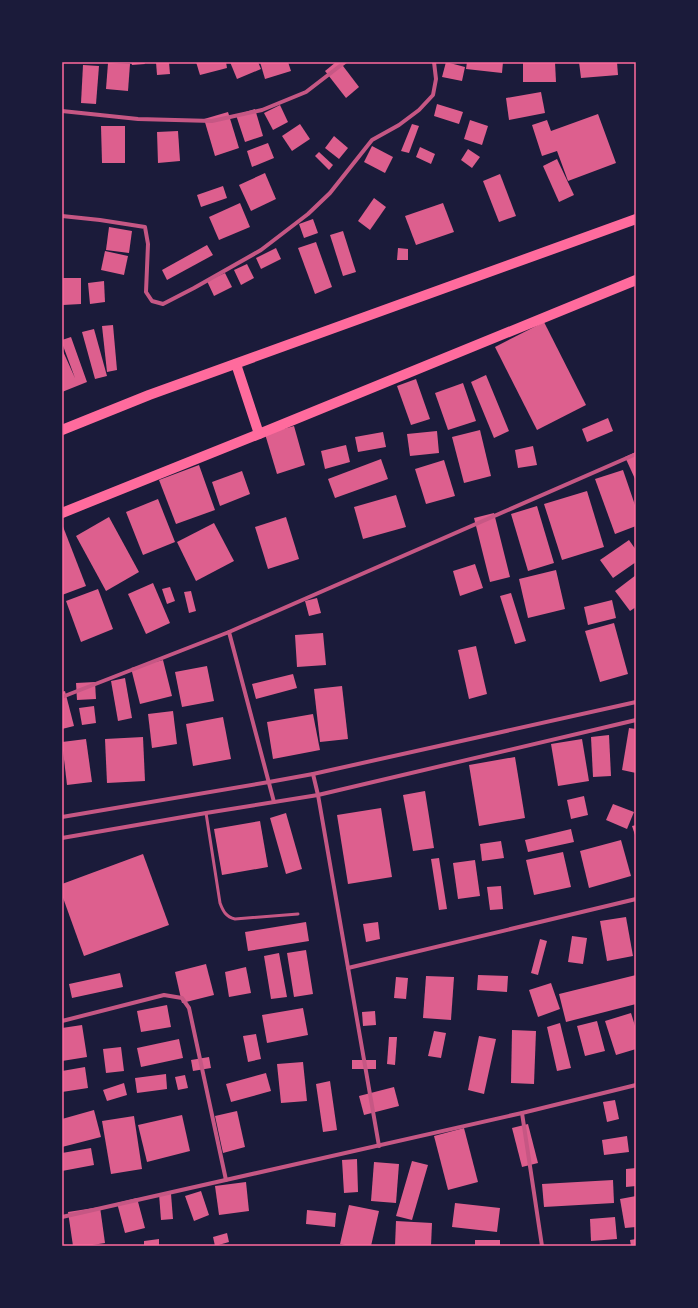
<svg xmlns="http://www.w3.org/2000/svg" width="698" height="1308" viewBox="0 0 698 1308" font-family="Lato,sans-serif">
  <rect width="100%" height="100%" fill="#1b1b3a"/>
  <g fill="#dd5f8e">
    <polygon points="131,62 144,62 145,64 132,65"/>
    <polygon points="156,62 169,62 170,74 157,75"/>
    <polygon points="196,62 226,62 227,68 200,75"/>
    <polygon points="230,62 258,62 261,69 237,79"/>
    <polygon points="260,62 288,62 291,71 265,79"/>
    <polygon points="336,62 340,62 359,87 346,98 325,71"/>
    <polygon points="446,62 465,67 462,81 442,77"/>
    <polygon points="467,62 503,62 502,73 466,69"/>
    <polygon points="523,62 555,62 556,82 523,82"/>
    <polygon points="579,62 617,62 618,75 581,78"/>
    <polygon points="108,63 130,64 128,91 106,89"/>
    <polygon points="83,65 99,66 96,104 81,103"/>
    <polygon points="541,92 545,113 509,120 506,98"/>
    <polygon points="437,104 463,112 459,124 434,116"/>
    <polygon points="280,105 288,122 273,130 264,113"/>
    <polygon points="255,109 263,136 245,142 236,115"/>
    <polygon points="228,112 239,148 215,156 204,119"/>
    <polygon points="598,114 616,163 568,181 557,151 542,156 532,125 547,120 551,131"/>
    <polygon points="470,120 488,126 482,145 464,139"/>
    <polygon points="300,124 310,139 292,151 282,136"/>
    <polygon points="412,124 419,126 409,153 401,151"/>
    <polygon points="101,126 125,126 125,163 102,163"/>
    <polygon points="178,131 180,161 158,163 157,132"/>
    <polygon points="334,136 348,148 339,159 325,148"/>
    <polygon points="268,143 274,158 252,167 247,151"/>
    <polygon points="372,146 393,157 385,173 364,162"/>
    <polygon points="420,147 435,154 431,164 416,157"/>
    <polygon points="468,149 480,157 472,168 461,160"/>
    <polygon points="319,152 333,165 329,170 315,156"/>
    <polygon points="557,159 574,195 559,202 543,166"/>
    <polygon points="265,173 276,199 251,211 239,185"/>
    <polygon points="500,174 516,216 499,222 483,181"/>
    <polygon points="223,186 227,198 201,207 197,195"/>
    <polygon points="374,198 386,207 370,230 358,221"/>
    <polygon points="240,203 250,227 219,240 209,217"/>
    <polygon points="443,203 454,232 416,245 405,216"/>
    <polygon points="313,219 318,233 304,238 299,224"/>
    <polygon points="109,227 132,231 129,253 106,250"/>
    <polygon points="343,231 356,272 343,276 330,235"/>
    <polygon points="316,242 332,287 315,294 298,248"/>
    <polygon points="207,245 213,255 167,280 162,270"/>
    <polygon points="276,248 281,259 261,269 256,258"/>
    <polygon points="398,248 408,249 408,260 397,260"/>
    <polygon points="105,251 128,256 124,275 101,270"/>
    <polygon points="247,264 254,278 241,285 234,270"/>
    <polygon points="225,273 232,287 214,296 207,281"/>
    <polygon points="63,278 81,278 81,304 63,305"/>
    <polygon points="104,281 105,302 90,304 88,283"/>
    <polygon points="544,322 586,405 537,430 495,347"/>
    <polygon points="113,325 117,370 107,372 102,326"/>
    <polygon points="94,329 107,376 95,379 82,332"/>
    <polygon points="71,337 87,382 62,392 62,349 75,378 62,343 62,340"/>
    <polygon points="486,375 509,431 494,438 471,382"/>
    <polygon points="416,379 430,419 411,425 397,386"/>
    <polygon points="463,383 476,421 448,430 435,393"/>
    <polygon points="608,418 613,431 587,442 582,429"/>
    <polygon points="294,426 305,465 277,474 265,434"/>
    <polygon points="480,430 491,476 464,483 452,437"/>
    <polygon points="437,431 439,453 410,456 407,434"/>
    <polygon points="383,432 386,447 358,452 355,437"/>
    <polygon points="346,445 350,462 325,469 321,451"/>
    <polygon points="533,446 537,465 518,468 515,450"/>
    <polygon points="636,452 636,481 625,457"/>
    <polygon points="381,459 388,479 335,498 328,479"/>
    <polygon points="444,460 455,496 426,504 415,469"/>
    <polygon points="199,465 215,510 176,524 159,480"/>
    <polygon points="623,470 636,508 636,526 615,534 595,479"/>
    <polygon points="242,471 250,494 220,506 212,482"/>
    <polygon points="587,491 604,547 562,560 544,504"/>
    <polygon points="396,495 406,527 363,539 354,507"/>
    <polygon points="158,499 175,542 143,555 126,512"/>
    <polygon points="537,506 554,563 528,571 511,514"/>
    <polygon points="494,513 510,577 490,582 474,518"/>
    <polygon points="109,517 139,572 106,591 76,536"/>
    <polygon points="286,517 299,559 268,569 255,527"/>
    <polygon points="214,523 234,561 196,581 177,542"/>
    <polygon points="62,524 86,586 62,595"/>
    <polygon points="629,540 636,550 636,562 613,578 600,560"/>
    <polygon points="475,564 483,588 460,596 453,571"/>
    <polygon points="556,570 565,609 528,618 519,579"/>
    <polygon points="636,575 636,607 630,611 615,591"/>
    <polygon points="153,583 170,623 146,634 128,594"/>
    <polygon points="170,587 175,601 167,604 162,589"/>
    <polygon points="98,589 113,629 81,642 66,601"/>
    <polygon points="191,591 196,611 189,613 184,592"/>
    <polygon points="511,593 526,641 515,644 500,596"/>
    <polygon points="317,598 321,613 309,616 305,601"/>
    <polygon points="612,600 616,618 588,625 584,607"/>
    <polygon points="614,623 628,674 600,682 585,631"/>
    <polygon points="323,633 326,665 297,667 295,635"/>
    <polygon points="476,646 487,694 469,699 458,650"/>
    <polygon points="163,660 172,696 140,704 131,668"/>
    <polygon points="207,666 214,701 182,707 175,672"/>
    <polygon points="293,674 297,688 256,699 252,684"/>
    <polygon points="125,678 132,718 118,721 111,681"/>
    <polygon points="95,682 96,699 77,700 76,683"/>
    <polygon points="342,686 348,739 320,742 314,689"/>
    <polygon points="65,691 74,726 62,729 62,692"/>
    <polygon points="94,706 96,723 82,725 79,708"/>
    <polygon points="173,711 177,744 152,748 148,714"/>
    <polygon points="313,714 320,750 273,759 267,722"/>
    <polygon points="223,717 231,759 193,766 186,724"/>
    <polygon points="629,728 636,729 636,773 622,770"/>
    <polygon points="609,735 611,776 593,777 591,737"/>
    <polygon points="143,737 145,781 107,783 105,739"/>
    <polygon points="86,739 92,782 67,785 62,742"/>
    <polygon points="582,739 589,781 558,786 551,744"/>
    <polygon points="515,757 525,818 479,826 469,765"/>
    <polygon points="425,791 434,848 413,851 403,795"/>
    <polygon points="584,796 588,815 571,819 567,800"/>
    <polygon points="613,804 634,812 627,829 606,820"/>
    <polygon points="381,808 392,877 348,884 337,815"/>
    <polygon points="286,813 302,869 286,874 270,818"/>
    <polygon points="260,821 268,867 222,875 214,829"/>
    <polygon points="636,825 636,838 632,826"/>
    <polygon points="571,829 574,842 528,852 525,840"/>
    <polygon points="621,840 631,876 589,888 580,851"/>
    <polygon points="501,841 504,858 482,861 480,844"/>
    <polygon points="563,852 571,887 534,895 526,860"/>
    <polygon points="143,854 169,925 84,956 62,895 62,884"/>
    <polygon points="439,858 447,909 439,910 431,859"/>
    <polygon points="475,860 480,896 458,899 453,863"/>
    <polygon points="501,886 503,909 490,910 487,887"/>
    <polygon points="626,917 633,956 607,961 600,921"/>
    <polygon points="306,922 309,941 248,951 245,932"/>
    <polygon points="378,922 380,939 366,942 363,924"/>
    <polygon points="572,936 587,938 583,964 568,962"/>
    <polygon points="540,939 547,941 538,975 531,973"/>
    <polygon points="306,950 313,994 294,997 287,953"/>
    <polygon points="279,953 287,997 271,999 264,956"/>
    <polygon points="206,964 214,995 182,1003 175,972"/>
    <polygon points="246,967 251,993 229,997 225,972"/>
    <polygon points="120,973 123,987 72,998 69,984"/>
    <polygon points="478,975 508,976 507,992 477,990"/>
    <polygon points="636,975 636,1004 566,1022 559,994"/>
    <polygon points="426,976 454,977 451,1020 423,1018"/>
    <polygon points="396,977 408,978 406,999 394,998"/>
    <polygon points="551,983 560,1009 538,1017 529,990"/>
    <polygon points="167,1005 171,1027 141,1032 137,1011"/>
    <polygon points="303,1008 308,1035 267,1043 262,1015"/>
    <polygon points="375,1011 376,1025 363,1026 362,1012"/>
    <polygon points="631,1013 636,1029 636,1049 616,1055 605,1021"/>
    <polygon points="597,1021 605,1051 585,1056 577,1026"/>
    <polygon points="560,1023 571,1068 557,1071 547,1027"/>
    <polygon points="82,1025 87,1057 62,1061 62,1028"/>
    <polygon points="512,1030 536,1031 534,1084 511,1083"/>
    <polygon points="434,1031 446,1033 441,1058 428,1056"/>
    <polygon points="256,1034 261,1059 248,1062 243,1036"/>
    <polygon points="479,1036 496,1039 484,1094 468,1090"/>
    <polygon points="389,1037 397,1037 395,1065 387,1064"/>
    <polygon points="179,1039 183,1058 141,1067 137,1048"/>
    <polygon points="121,1047 124,1071 106,1073 103,1049"/>
    <polygon points="209,1057 211,1068 193,1071 191,1060"/>
    <rect x="352" y="1060" width="24" height="9"/>
    <polygon points="303,1062 307,1101 281,1103 277,1064"/>
    <polygon points="85,1067 88,1088 62,1092 62,1071"/>
    <polygon points="266,1073 271,1091 231,1102 226,1084"/>
    <polygon points="166,1074 167,1089 137,1093 135,1078"/>
    <polygon points="185,1075 188,1088 178,1090 175,1077"/>
    <polygon points="330,1081 337,1130 323,1132 316,1084"/>
    <polygon points="124,1083 127,1095 107,1101 103,1090"/>
    <polygon points="394,1087 399,1106 364,1115 359,1096"/>
    <polygon points="615,1100 619,1119 607,1122 603,1102"/>
    <polygon points="94,1110 101,1137 62,1147 62,1119"/>
    <polygon points="237,1111 245,1147 223,1153 215,1116"/>
    <polygon points="182,1115 190,1151 147,1162 138,1125"/>
    <polygon points="134,1116 142,1169 111,1174 102,1121"/>
    <polygon points="528,1124 538,1163 522,1167 512,1128"/>
    <polygon points="464,1128 478,1182 448,1190 434,1136"/>
    <polygon points="627,1136 629,1152 604,1155 602,1140"/>
    <polygon points="91,1148 94,1165 62,1171 62,1153"/>
    <polygon points="357,1159 358,1192 344,1193 342,1160"/>
    <polygon points="412,1161 428,1165 412,1220 396,1216"/>
    <polygon points="374,1162 399,1164 396,1203 371,1201"/>
    <polygon points="636,1168 636,1186 626,1187 626,1169"/>
    <polygon points="613,1180 614,1203 544,1207 542,1184"/>
    <polygon points="246,1182 249,1211 219,1215 215,1186"/>
    <polygon points="201,1191 209,1215 194,1221 185,1196"/>
    <polygon points="159,1194 171,1194 173,1219 161,1220"/>
    <polygon points="636,1196 636,1227 625,1228 620,1199"/>
    <polygon points="137,1198 145,1228 125,1233 117,1203"/>
    <polygon points="455,1203 500,1208 497,1232 452,1227"/>
    <polygon points="349,1205 379,1211 371,1246 350,1246 340,1244"/>
    <polygon points="100,1207 105,1243 86,1246 73,1246 68,1212"/>
    <polygon points="307,1210 336,1213 335,1227 306,1224"/>
    <polygon points="615,1217 617,1239 591,1241 590,1219"/>
    <polygon points="396,1221 432,1223 431,1246 395,1246"/>
    <polygon points="227,1233 229,1242 215,1246 213,1237"/>
    <polygon points="159,1239 159,1246 144,1246 144,1241"/>
    <polygon points="636,1239 636,1246 631,1246 630,1240"/>
    <rect x="475" y="1240" width="25" height="6"/>
  </g>
  <g fill="none" stroke-linecap="round" stroke-linejoin="round">
    <path stroke="#c65784" stroke-width="3" d="M206,813L220,903C223,911 226,917 235,919L298,914"/>
    <g stroke="#c65784" stroke-width="4">
      <polyline points="62,111 138,119 212,121 262,110 306,92 345,62"/>
      <polyline points="62,216 100,220 145,227 148,244 146,292 152,301 163,304 194,288 261,250 308,214 330,193 372,140 399,125 419,110 433,95 436,79 434,62"/>
      <polyline points="229,632 636,454"/>
      <polyline points="62,697 229,632 274,802"/>
      <polyline points="313,774 318,795 379,1146"/>
      <polyline points="62,817 269,782 313,774 636,702"/>
      <polyline points="62,838 206,813 318,795 636,720"/>
      <polyline points="348,968 636,899"/>
      <polyline points="62,1021 164,995 182,998 189,1008 226,1180"/>
      <polyline points="522,1113 542,1246"/>
      <polyline points="62,1217 522,1113 636,1085"/>
    </g>
    <g stroke="#ff6b9d" stroke-width="10">
      <polyline points="236,364 259,434"/>
      <polyline points="62,430 149,395 636,219"/>
      <polyline points="62,513 259,434 636,280"/>
    </g>
  </g>
  <rect width="698" height="1308" fill="none" stroke="#1b1b3a" stroke-width="126"/>
  <rect x="63" y="63" width="572" height="1182" fill="none" stroke="#ff6b9d" stroke-width="1.5"/>
</svg>
